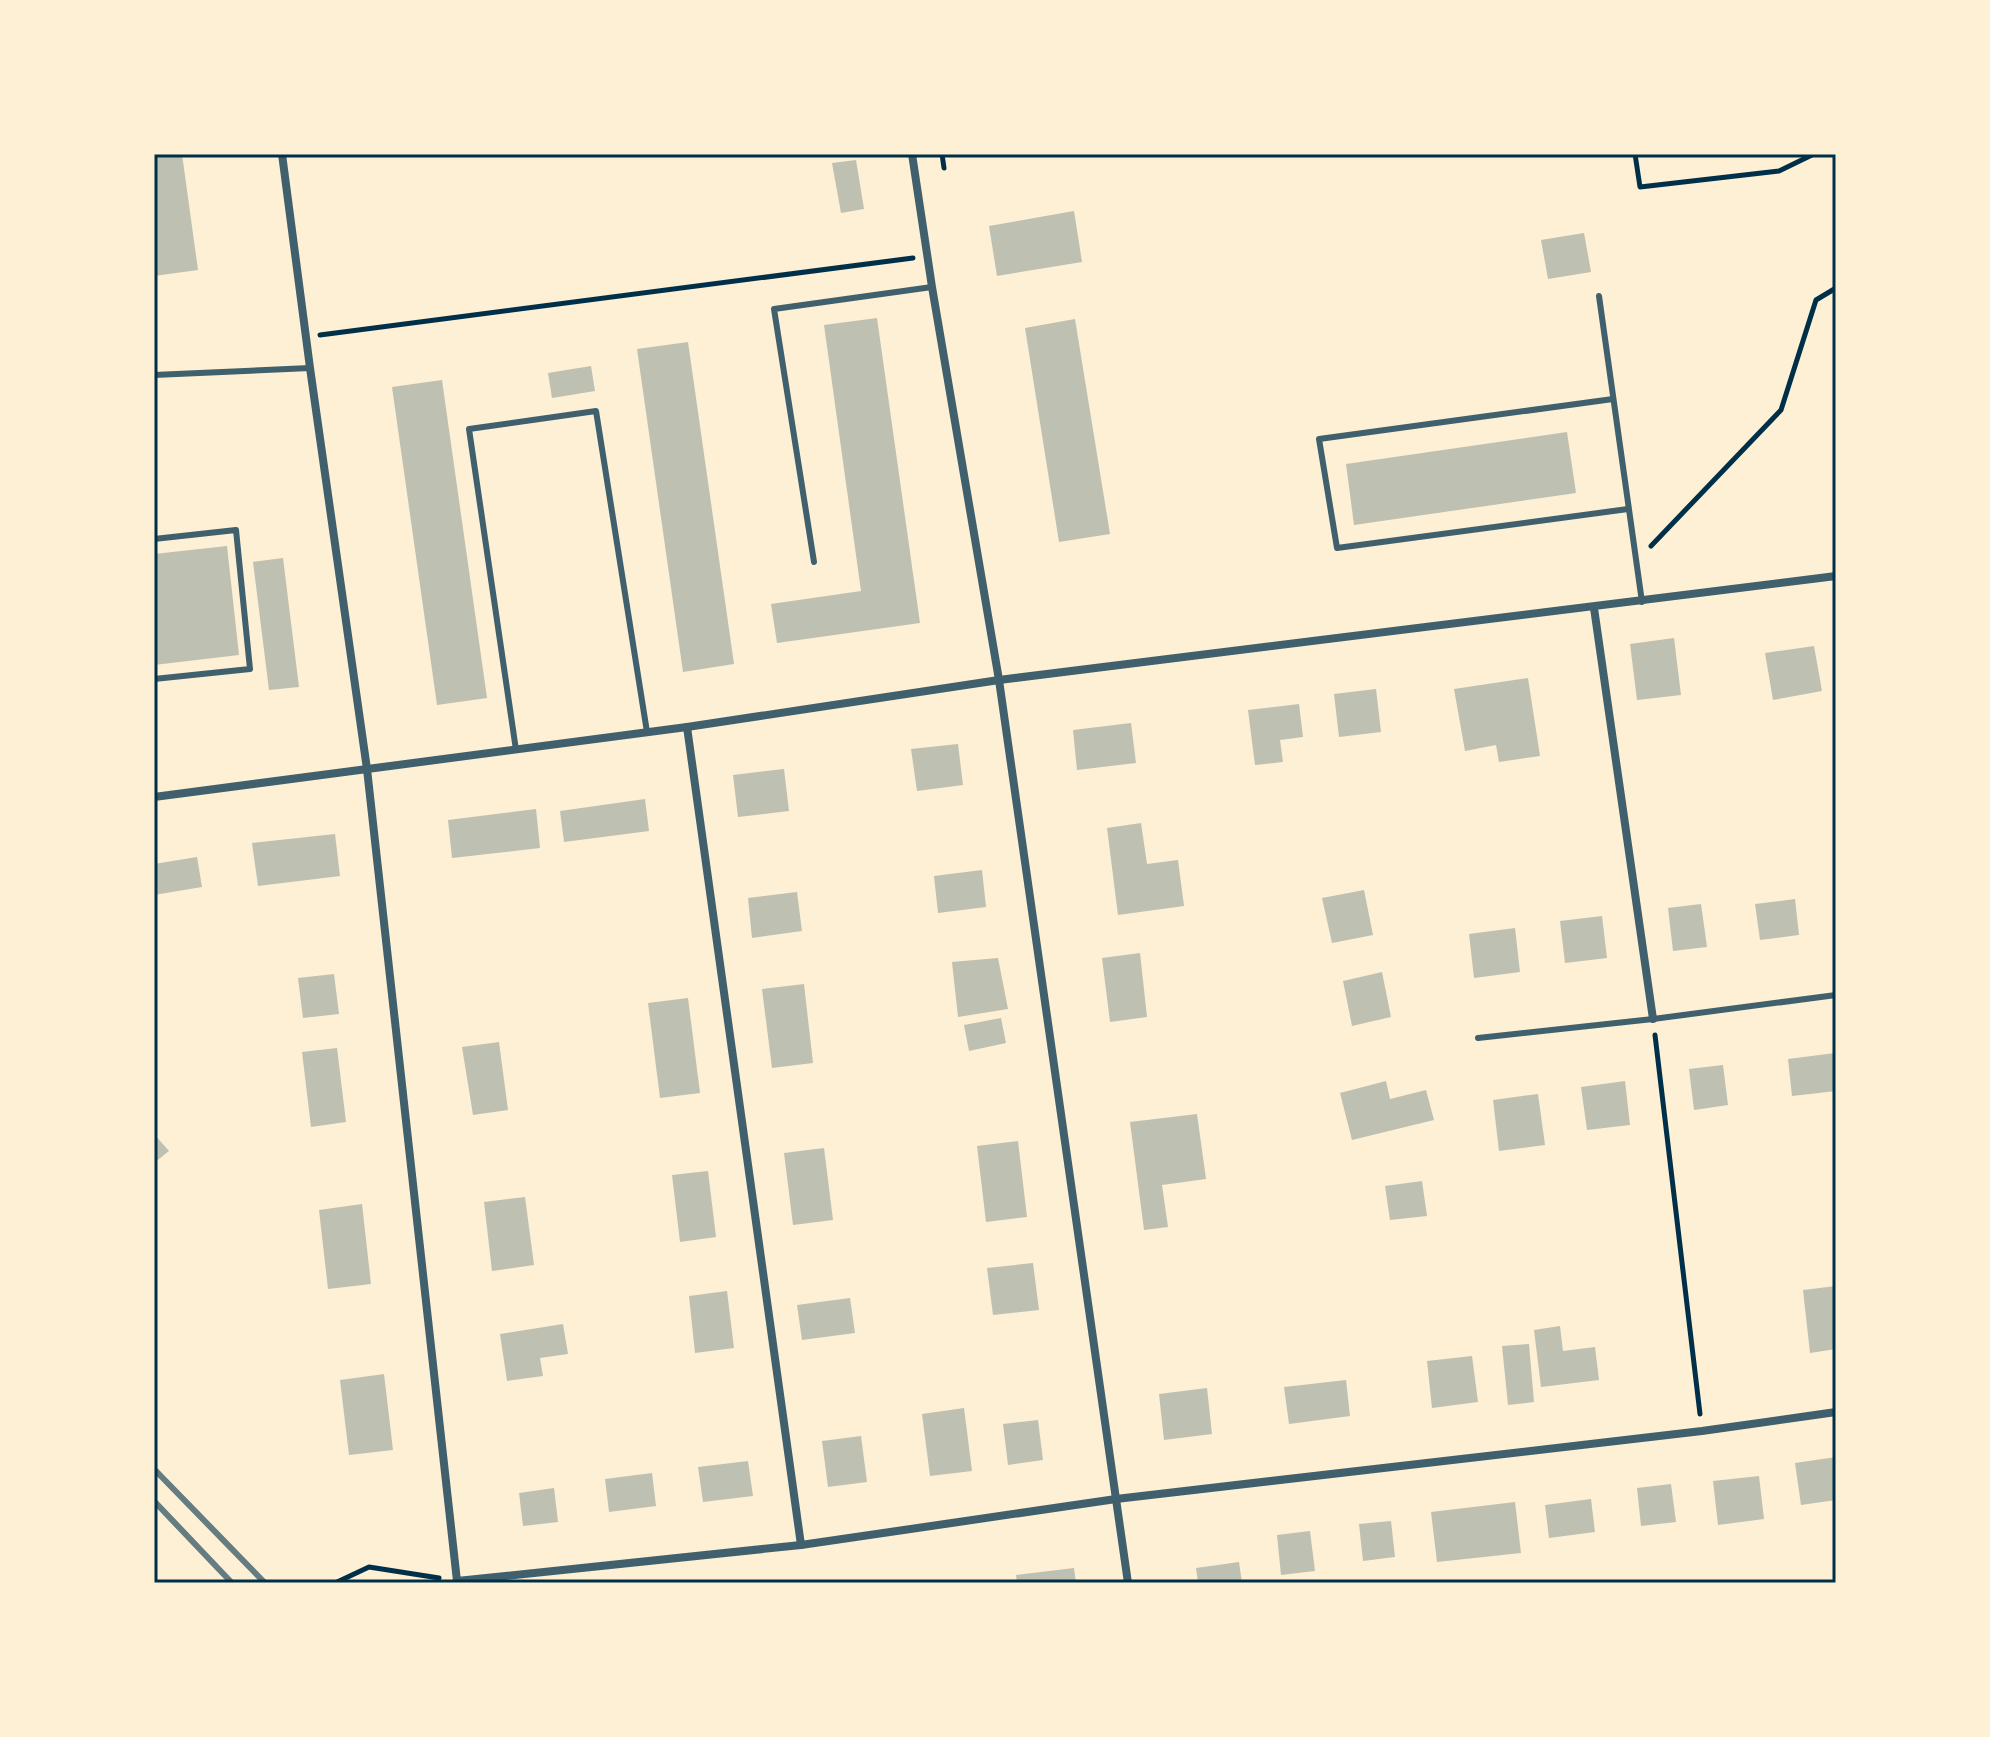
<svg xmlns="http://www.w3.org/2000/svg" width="1990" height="1737" viewBox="0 0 1990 1737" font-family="Manrope,sans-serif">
  <rect width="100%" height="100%" fill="#fdf0d5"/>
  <g fill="#bec0b2">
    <polygon points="154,154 182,154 198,270 154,276"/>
    <polygon points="856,160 864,209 841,213 832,163"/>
    <polygon points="1074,211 1082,262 997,276 989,226"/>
    <polygon points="1584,233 1591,272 1548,279 1541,240"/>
    <polygon points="877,318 920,623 777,643 771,604 861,591 824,325"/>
    <polygon points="1075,319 1110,534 1059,542 1025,328"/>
    <polygon points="688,342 734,664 683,672 637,349"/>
    <polygon points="591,366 595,391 552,398 548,373"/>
    <polygon points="442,380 487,698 437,705 392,387"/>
    <polygon points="1567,432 1576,493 1354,525 1346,464"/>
    <polygon points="227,546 239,655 154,665 154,554"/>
    <polygon points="283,558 299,687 269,690 253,562"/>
    <polygon points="1674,638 1681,695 1637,700 1630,644"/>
    <polygon points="1814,646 1822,691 1773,700 1765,653"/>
    <polygon points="1528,678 1540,756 1499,762 1496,745 1465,751 1454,689"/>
    <polygon points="1376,689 1381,732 1339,737 1334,694"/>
    <polygon points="1299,704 1303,737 1280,740 1283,762 1255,765 1248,710"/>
    <polygon points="1131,723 1136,763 1077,770 1073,730"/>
    <polygon points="958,744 963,785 917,791 911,749"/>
    <polygon points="784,769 789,811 738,817 733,775"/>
    <polygon points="645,799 649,831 564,842 560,811"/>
    <polygon points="536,809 540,848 452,858 448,820"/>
    <polygon points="1141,823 1147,864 1178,860 1184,906 1118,915 1107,828"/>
    <polygon points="335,834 340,876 258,886 252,843"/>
    <polygon points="197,857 202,887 154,895 154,864"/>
    <polygon points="982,870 986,907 938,913 934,876"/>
    <polygon points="1364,890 1373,935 1332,943 1322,898"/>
    <polygon points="797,892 802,931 752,938 748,898"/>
    <polygon points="1795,899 1799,935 1760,940 1755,904"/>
    <polygon points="1701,904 1707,947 1673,951 1668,908"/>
    <polygon points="1602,916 1607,958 1565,963 1560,921"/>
    <polygon points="1515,928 1520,972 1474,978 1469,934"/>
    <polygon points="1140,953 1147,1017 1110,1022 1102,958"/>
    <polygon points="998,958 1008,1009 958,1017 952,962"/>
    <polygon points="1382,972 1391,1017 1352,1026 1343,981"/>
    <polygon points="334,974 339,1014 303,1018 298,978"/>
    <polygon points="804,984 813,1063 772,1068 762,989"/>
    <polygon points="688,998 700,1093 660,1098 648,1003"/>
    <polygon points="1001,1018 1006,1043 969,1051 964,1025"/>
    <polygon points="499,1042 508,1110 473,1115 462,1047"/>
    <polygon points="337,1048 346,1122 311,1127 302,1052"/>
    <polygon points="1835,1053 1836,1091 1792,1096 1788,1059"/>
    <polygon points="1723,1065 1728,1105 1694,1110 1689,1069"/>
    <polygon points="1386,1081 1390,1099 1426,1090 1434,1120 1352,1140 1340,1093"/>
    <polygon points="1625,1081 1630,1125 1587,1130 1581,1087"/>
    <polygon points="1538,1094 1545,1145 1499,1151 1493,1100"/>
    <polygon points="1197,1114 1206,1179 1162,1185 1168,1227 1144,1230 1130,1122"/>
    <polygon points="154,1134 169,1151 154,1163"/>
    <polygon points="1018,1141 1027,1217 986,1222 977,1146"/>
    <polygon points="824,1148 833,1220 793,1225 784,1153"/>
    <polygon points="708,1171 716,1237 680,1242 672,1175"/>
    <polygon points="1422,1181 1427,1216 1390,1220 1385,1186"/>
    <polygon points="525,1197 534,1265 492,1271 484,1202"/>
    <polygon points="362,1204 371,1284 328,1289 319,1210"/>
    <polygon points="1033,1263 1039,1310 993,1315 987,1268"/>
    <polygon points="1836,1286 1836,1349 1810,1353 1803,1290"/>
    <polygon points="727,1291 734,1348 695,1353 689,1296"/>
    <polygon points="850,1298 855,1333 802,1340 797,1305"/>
    <polygon points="563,1324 568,1354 540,1358 543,1376 507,1381 500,1334"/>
    <polygon points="1560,1326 1563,1351 1595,1347 1599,1380 1541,1387 1534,1330"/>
    <polygon points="1529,1344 1534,1402 1508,1405 1502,1346"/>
    <polygon points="1472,1356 1478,1402 1432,1408 1427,1361"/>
    <polygon points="384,1374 393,1450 349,1455 340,1380"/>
    <polygon points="1346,1380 1350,1416 1289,1424 1284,1387"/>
    <polygon points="1207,1388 1212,1434 1164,1440 1159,1394"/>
    <polygon points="964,1408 972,1471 930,1476 922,1414"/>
    <polygon points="1038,1420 1043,1460 1008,1465 1003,1424"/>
    <polygon points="861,1436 867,1482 828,1487 822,1441"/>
    <polygon points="1836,1457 1836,1500 1801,1505 1795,1463"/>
    <polygon points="748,1461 753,1496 703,1502 698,1467"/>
    <polygon points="652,1473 656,1506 609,1512 605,1479"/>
    <polygon points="1759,1476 1764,1519 1718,1525 1713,1481"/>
    <polygon points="1671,1484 1676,1522 1641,1526 1637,1488"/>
    <polygon points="554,1488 558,1522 523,1526 519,1493"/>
    <polygon points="1591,1499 1595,1532 1549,1538 1545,1505"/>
    <polygon points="1515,1502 1521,1553 1437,1562 1431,1512"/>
    <polygon points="1391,1521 1395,1557 1363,1561 1359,1524"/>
    <polygon points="1310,1531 1315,1571 1281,1575 1277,1535"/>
    <polygon points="1239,1562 1242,1583 1198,1583 1196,1568"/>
    <polygon points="1074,1568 1076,1583 1017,1583 1016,1575"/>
  </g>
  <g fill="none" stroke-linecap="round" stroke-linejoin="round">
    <g stroke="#003049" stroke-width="5">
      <polyline points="942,154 944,168"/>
      <polyline points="1635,154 1640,187 1779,171 1814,154"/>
      <polyline points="320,335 913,258"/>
      <polyline points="1651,546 1781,410 1816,300 1836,288"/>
      <polyline points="1655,1035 1700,1414"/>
      <polyline points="335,1583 369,1567 439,1578"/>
    </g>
    <g stroke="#3f606c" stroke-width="6">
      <polyline points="1599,296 1642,602"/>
      <polyline points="154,375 310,368"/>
      <polyline points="1613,399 1319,439 1337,548 1628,509"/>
      <polyline points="154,539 236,530 250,669 154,679"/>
      <polyline points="814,562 774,309 932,287"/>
      <polyline points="516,750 469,429 596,411 647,732"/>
      <polyline points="1478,1038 1653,1019 1836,995"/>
    </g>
    <g stroke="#3f606c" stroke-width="8">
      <polyline points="282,154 310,368 367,769 457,1581 801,1545 1116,1499 1702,1431 1836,1412"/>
      <polyline points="912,154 932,287 999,680 1128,1583"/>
      <polyline points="1594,608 1653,1019"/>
      <polyline points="687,727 801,1545"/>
      <polyline points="154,797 687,727 999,680 1836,576"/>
    </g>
    <g stroke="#657d81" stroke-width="6">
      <polyline points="154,1469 265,1583"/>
      <polyline points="154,1501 232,1583"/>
    </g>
  </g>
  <rect width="1990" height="1737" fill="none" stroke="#fdf0d5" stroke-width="312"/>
  <rect x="156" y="156" width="1678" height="1425" fill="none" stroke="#003049" stroke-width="3"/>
</svg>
